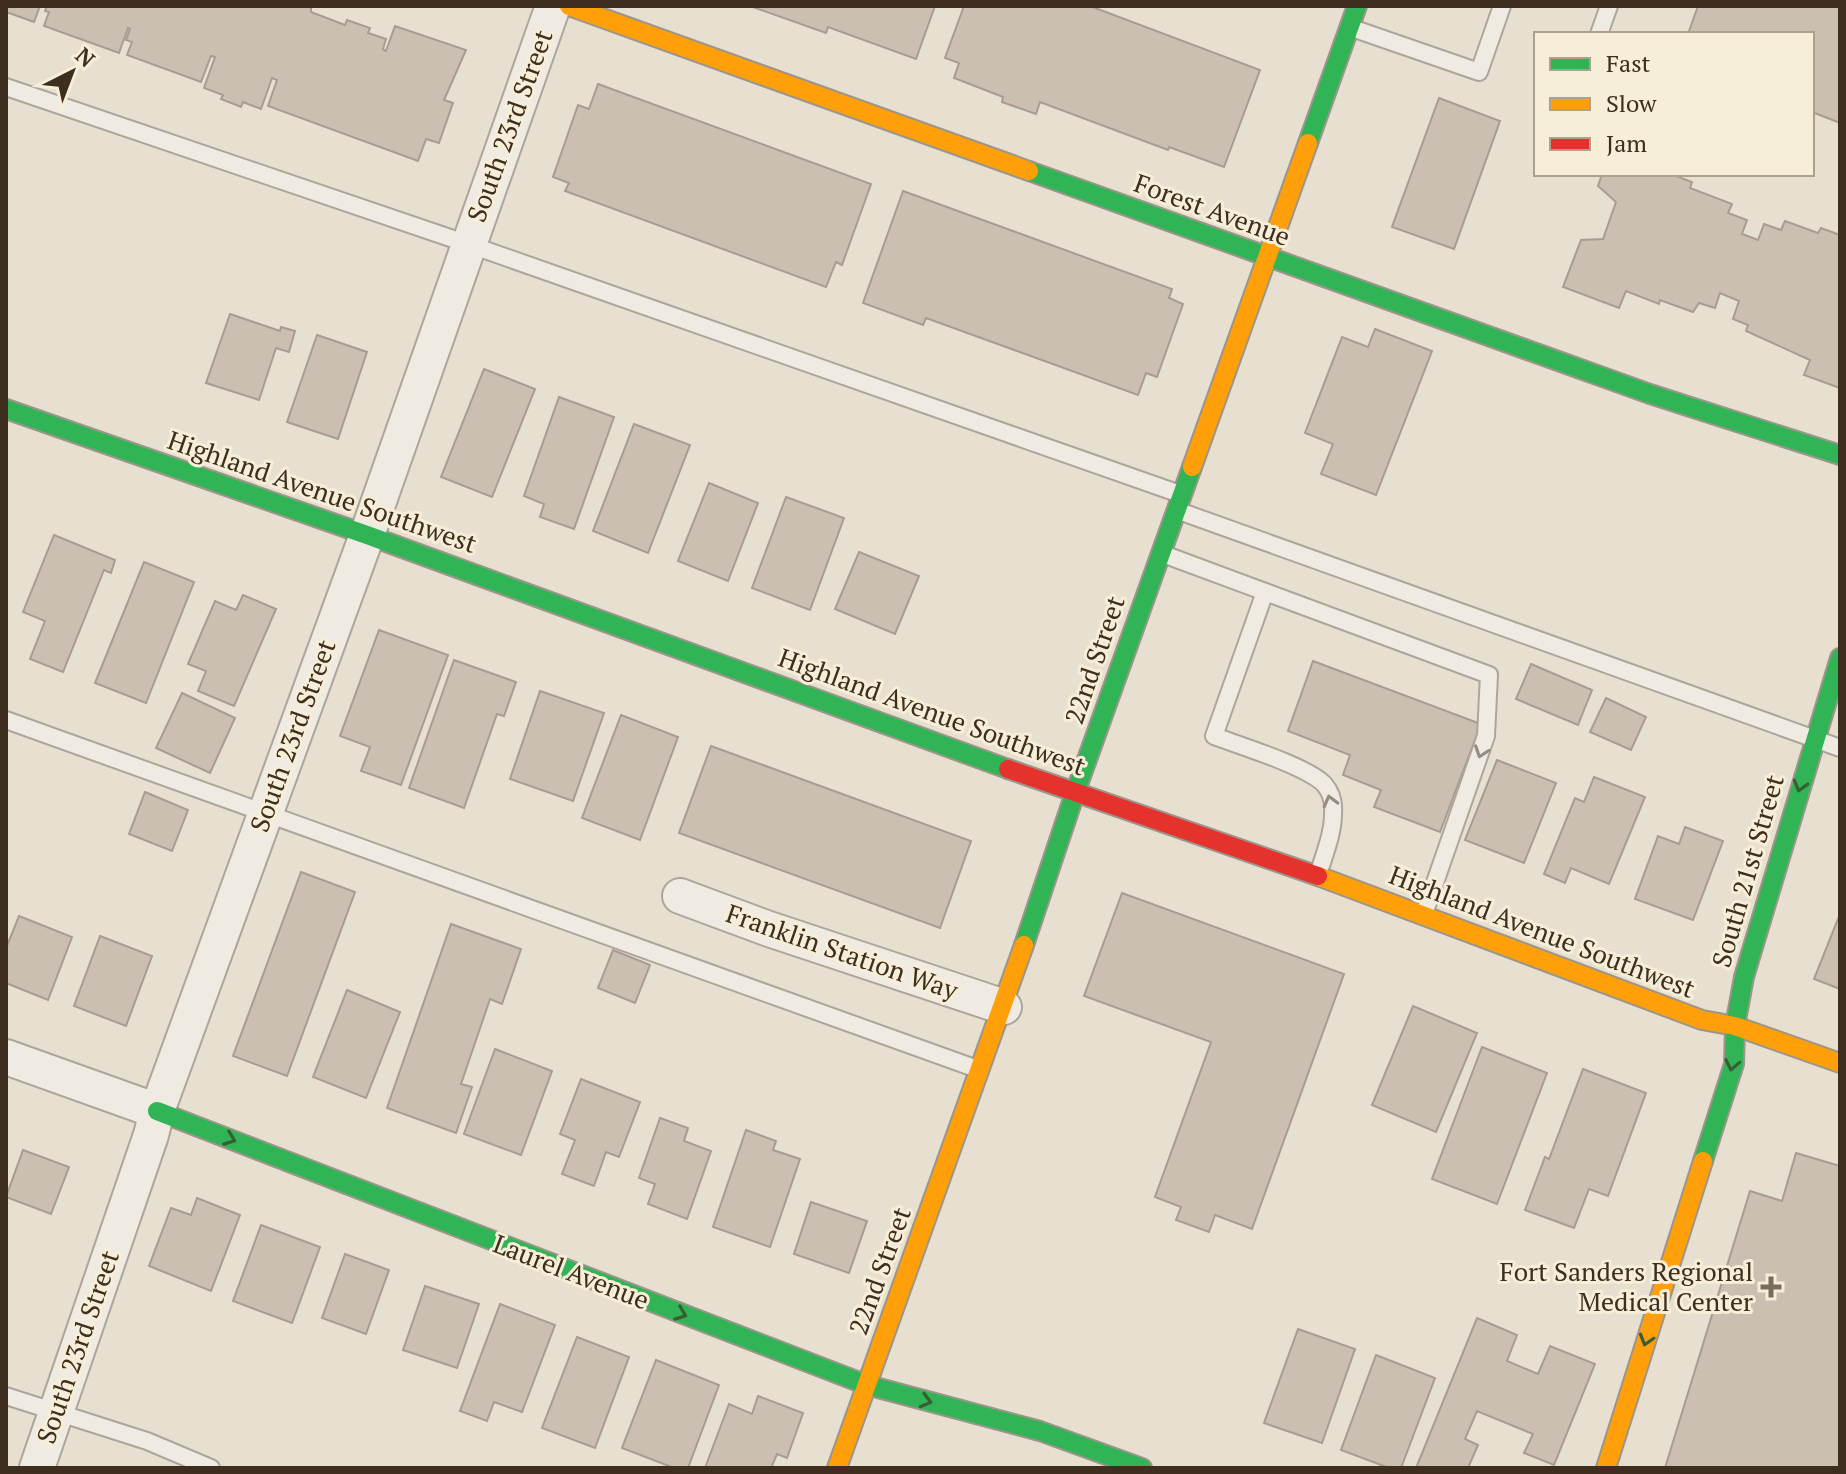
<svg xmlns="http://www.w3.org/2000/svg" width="1846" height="1474" viewBox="0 0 1846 1474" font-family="'PT Serif',serif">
  <rect width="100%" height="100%" fill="#e7e0d1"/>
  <g fill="#cbbfb2" stroke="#a89c90" stroke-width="2">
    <polygon points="6,6 40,6 34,22 6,12"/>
    <polygon points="47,6 311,6 311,12 345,25 347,20 370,28 368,33 386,39 383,49 386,51 395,26 466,50 444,100 453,103 439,143 426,139 418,161 268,106 277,80 272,78 261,109 243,102 241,107 221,99 223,95 204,88 215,57 211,56 201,82 127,55 132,42 126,40 130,29 128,28 119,53 44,26 49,12 45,11"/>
    <polygon points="750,6 935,6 916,59 828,27 826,33"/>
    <polygon points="964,6 1090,6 1260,70 1224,167 1169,147 1168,150 1040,102 1036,114 1002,102 1003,97 954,78 959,63 945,58"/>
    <polygon points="1698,6 1840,6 1840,123 1812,112 1812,34 1688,34"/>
    <polygon points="598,84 871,184 842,265 836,262 826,287 565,191 569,183 553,177 578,105 589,109"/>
    <polygon points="1439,98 1500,121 1454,249 1392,227"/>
    <polygon points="1602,174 1671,174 1692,182 1690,188 1732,204 1728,213 1747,220 1742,234 1758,240 1764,224 1781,230 1785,221 1818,233 1821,228 1840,235 1840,388 1804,375 1810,360 1746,331 1748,325 1733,319 1739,301 1720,293 1715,308 1699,303 1693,312 1660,300 1659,304 1626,291 1619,308 1563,287 1581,240 1603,239 1616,202 1598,186"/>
    <polygon points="903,191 1172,289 1169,298 1183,304 1157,377 1146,373 1138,395 926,318 923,325 863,303"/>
    <polygon points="230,314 280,331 281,327 295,331 289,352 276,348 259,400 206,383"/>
    <polygon points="1375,329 1432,351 1376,495 1321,474 1333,444 1305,433 1342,337 1368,347"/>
    <polygon points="317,335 367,352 338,439 287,422"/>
    <polygon points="484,369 535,389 492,497 441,477"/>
    <polygon points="559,397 614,417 574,529 540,517 544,504 524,496"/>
    <polygon points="634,424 690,445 648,553 593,531"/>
    <polygon points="709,483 758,503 728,581 678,561"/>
    <polygon points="786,497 844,518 810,610 752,588"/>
    <polygon points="54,535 115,560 111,573 104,570 63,672 30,659 45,621 23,612"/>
    <polygon points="859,552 919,576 895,634 835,609"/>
    <polygon points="144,562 194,582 146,703 95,683"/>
    <polygon points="243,595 276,609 234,706 198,691 206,671 188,664 215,601 236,610"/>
    <polygon points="379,630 448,655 401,785 361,771 370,747 340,736"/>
    <polygon points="454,660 516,682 504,716 497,714 464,808 409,788"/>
    <polygon points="1313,661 1481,724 1440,832 1374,807 1381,790 1343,775 1350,755 1288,731"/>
    <polygon points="1531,664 1592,690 1578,725 1516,699"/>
    <polygon points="540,691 604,713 573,801 510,779"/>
    <polygon points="182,693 235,718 210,773 156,748"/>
    <polygon points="1606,698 1646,717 1631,750 1590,732"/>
    <polygon points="621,715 678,737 640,840 582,818"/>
    <polygon points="711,746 971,841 940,928 679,833"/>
    <polygon points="1497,760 1556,783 1524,863 1465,840"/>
    <polygon points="1594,777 1645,797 1609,884 1571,868 1565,883 1544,874 1575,798 1584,802"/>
    <polygon points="145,792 188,810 172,851 129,834"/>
    <polygon points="1685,827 1723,841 1693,920 1635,899 1658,836 1679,844"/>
    <polygon points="301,872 355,892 287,1076 233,1056"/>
    <polygon points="1122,893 1344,974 1252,1229 1215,1215 1209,1232 1176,1220 1181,1207 1155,1197 1211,1042 1084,996"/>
    <polygon points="19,916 72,937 48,1000 6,983 6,948"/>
    <polygon points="1838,919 1840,920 1840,989 1814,979"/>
    <polygon points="451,924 521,949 502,1004 490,999 461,1084 472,1087 456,1133 387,1108"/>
    <polygon points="100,936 152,956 126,1026 74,1006"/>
    <polygon points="613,950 650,965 635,1003 598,988"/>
    <polygon points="347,990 400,1012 366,1098 313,1077"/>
    <polygon points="1413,1006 1477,1033 1436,1132 1372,1105"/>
    <polygon points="1482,1047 1547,1073 1497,1204 1432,1179"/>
    <polygon points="495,1049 552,1071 521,1155 464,1134"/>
    <polygon points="1583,1069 1646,1093 1608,1196 1589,1189 1574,1228 1525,1210 1545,1157 1549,1159"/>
    <polygon points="581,1079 640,1102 619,1157 606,1152 594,1186 562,1174 575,1140 560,1134"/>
    <polygon points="660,1118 688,1128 684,1141 711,1151 687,1219 648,1204 655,1184 639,1178"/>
    <polygon points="746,1130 776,1141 773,1150 800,1159 770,1247 713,1227"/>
    <polygon points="23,1150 69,1167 51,1214 6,1197"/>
    <polygon points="1796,1153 1840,1166 1840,1468 1665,1468 1750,1191 1782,1201"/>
    <polygon points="197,1198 240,1215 211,1291 149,1266 171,1208 191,1215"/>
    <polygon points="811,1202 867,1221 849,1273 794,1254"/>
    <polygon points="261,1225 320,1247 292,1323 233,1301"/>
    <polygon points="345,1254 389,1270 366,1334 322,1318"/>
    <polygon points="425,1286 479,1304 457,1368 403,1350"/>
    <polygon points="500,1304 555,1325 522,1412 494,1402 487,1421 460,1411"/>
    <polygon points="1477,1318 1517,1335 1507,1361 1538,1374 1550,1346 1595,1364 1554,1465 1524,1453 1533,1434 1477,1411 1465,1439 1478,1445 1468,1468 1416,1468"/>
    <polygon points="1298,1329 1355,1349 1322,1443 1264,1423"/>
    <polygon points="577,1337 629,1357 595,1448 542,1428"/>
    <polygon points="1376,1355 1435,1378 1401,1468 1389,1468 1341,1450"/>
    <polygon points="656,1360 719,1385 688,1468 674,1468 622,1448"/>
    <polygon points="758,1396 803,1413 787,1458 777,1454 771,1468 705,1468 729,1404 752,1414"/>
  </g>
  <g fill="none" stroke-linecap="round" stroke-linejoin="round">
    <g stroke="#ada599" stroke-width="20">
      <g id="lane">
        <polyline points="1349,27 1479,72 1502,6"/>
        <polyline points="1599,34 1609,6"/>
        <polyline points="6,87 468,244 1180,494"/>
        <polyline points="1179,511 1840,748"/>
        <polyline points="1163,554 1489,675 1486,736 1424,914"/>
        <path d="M1265,592L1214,736C1241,746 1306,766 1324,784C1331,792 1334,803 1333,814C1333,834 1324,855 1318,875"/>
        <polyline points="6,720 980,1070"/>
        <polyline points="6,1396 147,1441 211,1468"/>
      </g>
    </g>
    <g stroke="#ada599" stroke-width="38">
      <g id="street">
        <polyline points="680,896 769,929 1004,1007"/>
        <polyline points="6,1057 157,1111"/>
        <polyline points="37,1468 151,1135 157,1111 367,535 553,6"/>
      </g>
    </g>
    <g stroke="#9c958a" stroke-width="22">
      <g id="fast">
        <polyline points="1308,143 1357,6"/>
        <polyline points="1029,171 1650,394 1840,455"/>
        <polyline points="6,409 367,535 1008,769"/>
        <polyline points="1024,945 1075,793 1192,467"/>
        <polyline points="157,1111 867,1385 1040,1431 1142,1468"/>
        <polyline points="1703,1161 1734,1064 1735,1026 1744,977 1840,658"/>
      </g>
    </g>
    <g stroke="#9c958a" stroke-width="22">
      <g id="slow">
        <polyline points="569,6 1029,171"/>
        <polyline points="1192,467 1308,143"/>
        <polyline points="1318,876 1702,1020 1735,1026 1840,1063"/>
        <polyline points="837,1468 1024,945"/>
        <polyline points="1606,1468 1703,1161"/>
      </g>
    </g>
    <g stroke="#9c958a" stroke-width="22">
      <polyline id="jam" points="1008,769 1318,876"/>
    </g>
    <use href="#lane" stroke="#efebe3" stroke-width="16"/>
    <use href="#street" stroke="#efebe3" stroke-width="34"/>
    <use href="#fast" stroke="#30b455" stroke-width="18"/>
    <use href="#slow" stroke="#ff9f0a" stroke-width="18"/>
    <use href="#jam" stroke="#e5322d" stroke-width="18"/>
  </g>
  <defs><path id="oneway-chevron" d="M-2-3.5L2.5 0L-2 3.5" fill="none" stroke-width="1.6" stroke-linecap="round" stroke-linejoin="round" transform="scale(2)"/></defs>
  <g stroke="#968c82">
    <use href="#oneway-chevron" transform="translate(1481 752) rotate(109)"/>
    <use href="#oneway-chevron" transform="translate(1330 801) rotate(-105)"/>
  </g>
  <g stroke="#385d33">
    <use href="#oneway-chevron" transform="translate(1800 786) rotate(106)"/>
    <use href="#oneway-chevron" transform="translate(1732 1065) rotate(101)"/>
    <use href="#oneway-chevron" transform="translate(230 1139) rotate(21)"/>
    <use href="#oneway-chevron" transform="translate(681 1314) rotate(21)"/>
    <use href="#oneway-chevron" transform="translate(1646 1340) rotate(107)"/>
    <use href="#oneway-chevron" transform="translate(926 1401) rotate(15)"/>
  </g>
  <path fill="#786c5e" stroke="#f7eed8" stroke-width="3" d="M1767 1275h8v8h8v8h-8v8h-8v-8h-8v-8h8z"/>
  <g text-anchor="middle" stroke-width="6" stroke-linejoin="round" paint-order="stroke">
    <g font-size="26" fill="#3d2e20" stroke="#f7eed8">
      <text transform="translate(510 126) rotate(-70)" y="9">South 23rd Street</text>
      <text transform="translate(1212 210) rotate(20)" y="9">Forest Avenue</text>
      <text transform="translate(322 492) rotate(19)" y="9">Highland Avenue Southwest</text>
      <text transform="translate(1095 660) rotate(-71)" y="9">22nd Street</text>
      <text transform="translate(932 712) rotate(20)" y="9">Highland Avenue Southwest</text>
      <text transform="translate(293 736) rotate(-70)" y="9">South 23rd Street</text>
      <text transform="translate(1748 871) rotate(-74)" y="9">South 21st Street</text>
      <text transform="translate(1542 932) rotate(21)" y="9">Highland Avenue Southwest</text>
      <text transform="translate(842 952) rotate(19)" y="9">Franklin Station Way</text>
      <text transform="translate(880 1271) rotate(-70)" y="9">22nd Street</text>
      <text transform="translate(571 1272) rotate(21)" y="9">Laurel Avenue</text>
      <text transform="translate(78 1347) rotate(-71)" y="9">South 23rd Street</text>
    </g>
    <g font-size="26" fill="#3d2e20" stroke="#f7eed8" text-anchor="end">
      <text x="1753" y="1281">Fort Sanders Regional<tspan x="1753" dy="30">Medical Center</tspan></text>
    </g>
  </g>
  <rect width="1846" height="1474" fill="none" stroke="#3d2e20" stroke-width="16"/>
  <rect x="1534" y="32" width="280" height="144" fill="#f7eed8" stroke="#ada18e" stroke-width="2"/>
  <rect x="1550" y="58" width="40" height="12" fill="#30b455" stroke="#ada18e" stroke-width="2"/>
  <text x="1606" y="72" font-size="24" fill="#3d2e20">Fast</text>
  <rect x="1550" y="98" width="40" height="12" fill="#ff9f0a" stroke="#ada18e" stroke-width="2"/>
  <text x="1606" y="112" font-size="24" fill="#3d2e20">Slow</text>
  <rect x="1550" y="138" width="40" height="12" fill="#e5322d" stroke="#ada18e" stroke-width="2"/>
  <text x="1606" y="152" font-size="24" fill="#3d2e20">Jam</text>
  <g transform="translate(72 72) rotate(42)" stroke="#f7eed8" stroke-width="6" paint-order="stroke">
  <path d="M0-6L14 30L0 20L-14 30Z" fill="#3d2e20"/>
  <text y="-12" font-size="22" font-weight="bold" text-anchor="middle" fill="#3d2e20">N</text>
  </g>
</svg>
